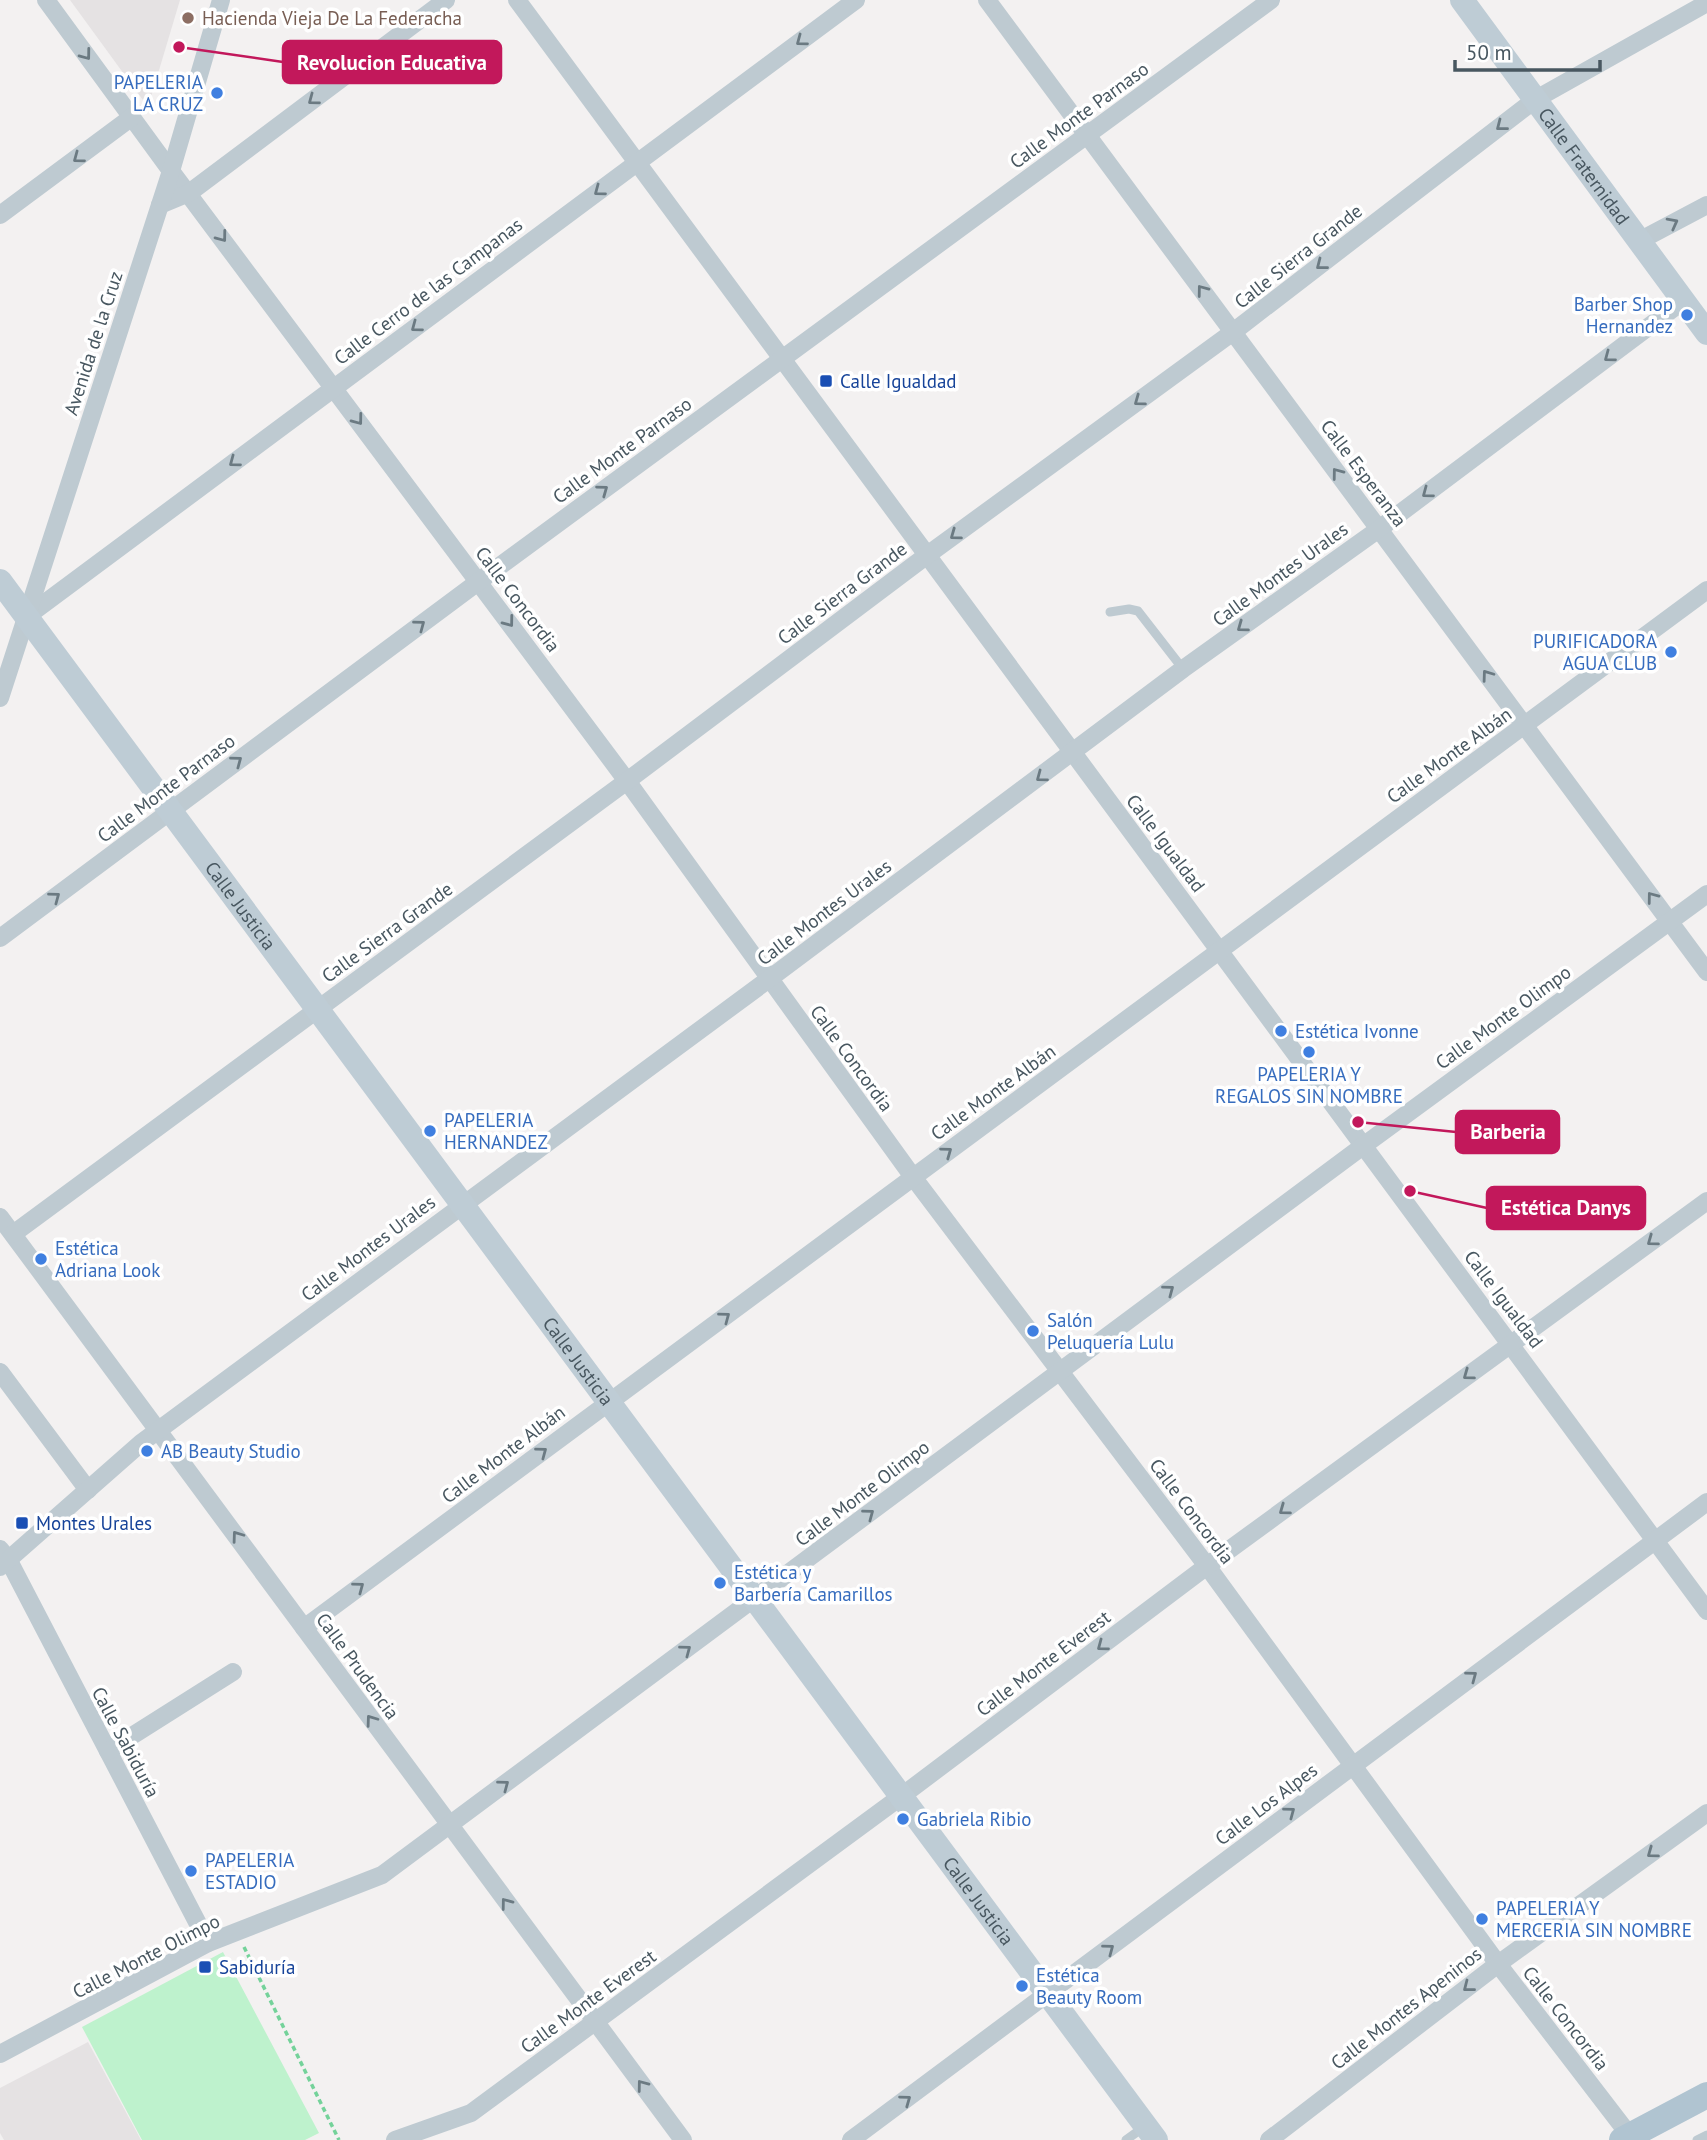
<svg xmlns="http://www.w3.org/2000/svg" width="1707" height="2140" viewBox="0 0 1707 2140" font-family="'PT Sans',sans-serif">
  <rect width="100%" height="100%" fill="#f3f1f1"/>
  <g fill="#e5e2e3">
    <polygon points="70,0 180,0 148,107"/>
    <polygon points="88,2042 141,2140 4,2140 0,2133 0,2088"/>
  </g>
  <polygon fill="#bef2cd" points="223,1952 319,2133 305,2140 142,2140 82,2027"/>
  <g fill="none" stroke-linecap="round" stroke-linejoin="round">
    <polyline stroke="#74d29a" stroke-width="3.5" stroke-dasharray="5 3.5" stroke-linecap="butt" points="244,1947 339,2140"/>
    <g stroke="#becad1" stroke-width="9">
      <polyline points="1110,612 1129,609 1138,611 1183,669"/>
      <polyline points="1126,2140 1144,2127"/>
      <polyline points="1697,2140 1707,2135"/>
    </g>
    <g stroke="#becad1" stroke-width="18">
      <polyline points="46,0 171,171 627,781 913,1177 1207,1566 1498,1964 1630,2136"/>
      <polyline points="517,0 1707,1611"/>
      <polyline points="987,0 1707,972"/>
      <polyline points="160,205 189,193 446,0"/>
      <polyline points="0,215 132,117"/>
      <polyline points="1639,241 1707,205"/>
      <polyline points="26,617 856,0"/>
      <polyline points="0,698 171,171 221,0"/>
      <polyline points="0,938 478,582 1271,0"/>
      <polyline points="0,1217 683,2140"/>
      <polyline points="13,1234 627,781 926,556 1233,332 1536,99 1707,3"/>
      <polyline points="0,1372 88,1490"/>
      <polyline points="0,1549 8,1559 208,1943"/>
      <polyline points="0,1567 141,1443 769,979 1183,669 1379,529 1683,301"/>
      <polyline points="304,1628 1707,590"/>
      <polyline points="108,1751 233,1672"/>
      <polyline points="0,2054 208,1943 382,1875 1363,1146 1707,894"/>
      <polyline points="395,2140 471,2113 903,1795 1207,1566 1707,1201"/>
      <polyline points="851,2140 1707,1502"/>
      <polyline points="1269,2140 1498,1964 1707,1813"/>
    </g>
    <g stroke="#beccd5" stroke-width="24">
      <path id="s1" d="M1462,0L1707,333"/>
      <path id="s2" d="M0,581L1156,2140"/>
    </g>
    <polyline stroke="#b0c4d1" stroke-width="26" points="1622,2140 1707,2095"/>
  </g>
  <defs><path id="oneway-chevron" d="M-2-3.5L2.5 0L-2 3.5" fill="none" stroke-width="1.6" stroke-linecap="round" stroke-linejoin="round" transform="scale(1.75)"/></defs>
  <g stroke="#6b7a82">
    <use href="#oneway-chevron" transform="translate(801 41) rotate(143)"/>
    <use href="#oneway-chevron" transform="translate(86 55) rotate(53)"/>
    <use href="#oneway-chevron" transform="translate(313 100) rotate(143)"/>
    <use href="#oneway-chevron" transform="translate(1501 126) rotate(142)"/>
    <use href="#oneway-chevron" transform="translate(78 158) rotate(143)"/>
    <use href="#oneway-chevron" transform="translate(599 191) rotate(143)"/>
    <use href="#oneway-chevron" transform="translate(1673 223) rotate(-28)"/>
    <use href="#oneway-chevron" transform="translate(222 237) rotate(53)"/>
    <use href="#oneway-chevron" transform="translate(1321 265) rotate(142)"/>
    <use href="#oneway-chevron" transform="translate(1202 290) rotate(-127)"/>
    <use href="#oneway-chevron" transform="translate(416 327) rotate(143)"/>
    <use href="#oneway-chevron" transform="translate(1609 357) rotate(143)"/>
    <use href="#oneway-chevron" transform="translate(1139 401) rotate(144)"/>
    <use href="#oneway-chevron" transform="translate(358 420) rotate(53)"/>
    <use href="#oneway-chevron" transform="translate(234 462) rotate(143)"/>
    <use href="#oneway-chevron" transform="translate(1337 473) rotate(-127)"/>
    <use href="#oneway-chevron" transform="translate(603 490) rotate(-36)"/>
    <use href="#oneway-chevron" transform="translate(1427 493) rotate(143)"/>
    <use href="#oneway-chevron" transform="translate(955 535) rotate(144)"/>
    <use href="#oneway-chevron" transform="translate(509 622) rotate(53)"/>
    <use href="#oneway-chevron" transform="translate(420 625) rotate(-37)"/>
    <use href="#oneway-chevron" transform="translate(1242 627) rotate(144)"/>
    <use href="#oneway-chevron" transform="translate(1487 675) rotate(-126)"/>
    <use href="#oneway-chevron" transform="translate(237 761) rotate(-37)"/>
    <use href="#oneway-chevron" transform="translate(1041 777) rotate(143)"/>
    <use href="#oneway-chevron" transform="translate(55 897) rotate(-37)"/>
    <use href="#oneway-chevron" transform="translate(1652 897) rotate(-127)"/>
    <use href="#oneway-chevron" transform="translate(947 1152) rotate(-36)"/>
    <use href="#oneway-chevron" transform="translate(1652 1241) rotate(144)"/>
    <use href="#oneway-chevron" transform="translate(1169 1290) rotate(-37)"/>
    <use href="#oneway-chevron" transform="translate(725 1317) rotate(-37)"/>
    <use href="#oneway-chevron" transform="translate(1468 1375) rotate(144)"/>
    <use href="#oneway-chevron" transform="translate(542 1452) rotate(-37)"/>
    <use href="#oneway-chevron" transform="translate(1284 1510) rotate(144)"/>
    <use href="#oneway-chevron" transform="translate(869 1514) rotate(-37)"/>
    <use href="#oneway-chevron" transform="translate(237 1536) rotate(-126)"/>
    <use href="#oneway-chevron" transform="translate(359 1587) rotate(-37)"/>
    <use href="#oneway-chevron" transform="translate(1102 1646) rotate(143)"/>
    <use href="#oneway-chevron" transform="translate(686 1650) rotate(-37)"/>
    <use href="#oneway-chevron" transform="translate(1472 1676) rotate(-37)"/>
    <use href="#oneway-chevron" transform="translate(371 1720) rotate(-126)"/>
    <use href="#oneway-chevron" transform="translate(504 1785) rotate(-37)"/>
    <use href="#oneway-chevron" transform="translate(1290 1812) rotate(-37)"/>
    <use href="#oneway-chevron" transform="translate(1652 1853) rotate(144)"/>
    <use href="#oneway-chevron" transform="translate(506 1903) rotate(-127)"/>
    <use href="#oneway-chevron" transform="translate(1109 1949) rotate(-37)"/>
    <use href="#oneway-chevron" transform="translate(1468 1987) rotate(142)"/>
    <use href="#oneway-chevron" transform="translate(642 2085) rotate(-127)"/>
    <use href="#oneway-chevron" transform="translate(906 2100) rotate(-36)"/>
  </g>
  <circle fill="#8d6e63" stroke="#fff" stroke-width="2.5" cx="188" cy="18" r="7"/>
  <g fill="#3f7fe0" stroke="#fff" stroke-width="2.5">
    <circle cx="217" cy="93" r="7"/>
    <circle cx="1687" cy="315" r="7"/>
    <circle cx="1671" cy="652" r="7"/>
    <circle cx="1281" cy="1031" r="7"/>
    <circle cx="1309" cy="1052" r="7"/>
    <circle cx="430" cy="1131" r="7"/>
    <circle cx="41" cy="1259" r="7"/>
    <circle cx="1033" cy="1331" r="7"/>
    <circle cx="147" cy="1451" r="7"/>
    <circle cx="720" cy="1583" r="7"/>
    <circle cx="903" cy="1819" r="7"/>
    <circle cx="191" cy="1871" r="7"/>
    <circle cx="1482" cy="1919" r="7"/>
    <circle cx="1022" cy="1986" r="7"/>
  </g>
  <g fill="#1a4fb4" stroke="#fff" stroke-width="2.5">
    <rect x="819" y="374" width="14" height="14" rx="3.5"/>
    <rect x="15" y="1516" width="14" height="14" rx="3.5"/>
    <rect x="198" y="1960" width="14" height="14" rx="3.5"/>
  </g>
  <g text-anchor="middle" stroke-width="7" stroke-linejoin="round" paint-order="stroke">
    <g font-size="19" fill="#785e54" stroke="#fff" text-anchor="start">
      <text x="202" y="25">Hacienda Vieja De La Federacha</text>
    </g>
    <g font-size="19" fill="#366cbe" stroke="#fff" text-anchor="start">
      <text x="203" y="89" text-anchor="end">PAPELERIA<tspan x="203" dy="22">LA CRUZ</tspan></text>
      <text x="1673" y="311" text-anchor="end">Barber Shop<tspan x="1673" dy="22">Hernandez</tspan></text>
      <text x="1657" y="648" text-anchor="end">PURIFICADORA<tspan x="1657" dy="22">AGUA CLUB</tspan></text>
      <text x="1295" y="1038">Estética Ivonne</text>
      <text x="1309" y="1081" text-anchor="middle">PAPELERIA Y<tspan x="1309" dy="22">REGALOS SIN NOMBRE</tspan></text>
      <text x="444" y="1127">PAPELERIA<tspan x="444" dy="22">HERNANDEZ</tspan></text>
      <text x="55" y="1255">Estética<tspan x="55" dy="22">Adriana Look</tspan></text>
      <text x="1047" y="1327">Salón<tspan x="1047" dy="22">Peluquería Lulu</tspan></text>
      <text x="161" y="1458">AB Beauty Studio</text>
      <text x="734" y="1579">Estética y<tspan x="734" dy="22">Barbería Camarillos</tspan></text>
      <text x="917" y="1826">Gabriela Ribio</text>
      <text x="205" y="1867">PAPELERIA<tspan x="205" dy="22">ESTADIO</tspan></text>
      <text x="1496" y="1915">PAPELERIA Y<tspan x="1496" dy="22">MERCERIA SIN NOMBRE</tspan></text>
      <text x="1036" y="1982">Estética<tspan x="1036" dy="22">Beauty Room</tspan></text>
    </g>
    <g font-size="19" fill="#485760" stroke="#fff">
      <text transform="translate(1079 115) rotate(-36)" y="7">Calle Monte Parnaso</text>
      <text dy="7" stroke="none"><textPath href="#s1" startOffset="206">Calle Fraternidad</textPath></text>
      <text transform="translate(1298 256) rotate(-38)" y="7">Calle Sierra Grande</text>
      <text transform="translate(428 291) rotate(-37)" y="7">Calle Cerro de las Campanas</text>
      <text transform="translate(93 343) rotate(-72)" y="7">Avenida de la Cruz</text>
      <text transform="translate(622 450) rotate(-36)" y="7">Calle Monte Parnaso</text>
      <text transform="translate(1364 473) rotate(53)" y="7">Calle Esperanza</text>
      <text transform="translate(1280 574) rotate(-36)" y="7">Calle Montes Urales</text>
      <text transform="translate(842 593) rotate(-37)" y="7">Calle Sierra Grande</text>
      <text transform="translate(518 599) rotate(53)" y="7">Calle Concordia</text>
      <text transform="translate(1449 755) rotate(-36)" y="7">Calle Monte Albán</text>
      <text transform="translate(166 788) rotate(-37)" y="7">Calle Monte Parnaso</text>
      <text transform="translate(1166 843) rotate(53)" y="7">Calle Igualdad</text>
      <text dy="7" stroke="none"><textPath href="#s2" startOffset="404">Calle Justicia</textPath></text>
      <text transform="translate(824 912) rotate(-37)" y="7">Calle Montes Urales</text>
      <text transform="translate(387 932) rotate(-36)" y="7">Calle Sierra Grande</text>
      <text transform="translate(1503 1017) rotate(-36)" y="7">Calle Monte Olimpo</text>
      <text transform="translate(852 1058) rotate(54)" y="7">Calle Concordia</text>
      <text transform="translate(993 1092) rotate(-36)" y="7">Calle Monte Albán</text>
      <text transform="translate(368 1248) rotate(-37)" y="7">Calle Montes Urales</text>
      <text transform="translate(1504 1299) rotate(53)" y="7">Calle Igualdad</text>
      <text dy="7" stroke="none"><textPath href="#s2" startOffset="971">Calle Justicia</textPath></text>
      <text transform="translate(503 1454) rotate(-37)" y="7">Calle Monte Albán</text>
      <text transform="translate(862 1493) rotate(-37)" y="7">Calle Monte Olimpo</text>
      <text transform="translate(1192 1511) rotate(53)" y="7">Calle Concordia</text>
      <text transform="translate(1043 1663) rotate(-37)" y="7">Calle Monte Everest</text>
      <text transform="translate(358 1666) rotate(54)" y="7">Calle Prudencia</text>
      <text transform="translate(126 1742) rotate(62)" y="7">Calle Sabiduría</text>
      <text transform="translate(1266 1804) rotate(-37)" y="7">Calle Los Alpes</text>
      <text dy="7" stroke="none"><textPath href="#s2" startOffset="1643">Calle Justicia</textPath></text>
      <text transform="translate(146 1956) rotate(-27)" y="7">Calle Monte Olimpo</text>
      <text transform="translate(588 2001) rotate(-36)" y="7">Calle Monte Everest</text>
      <text transform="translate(1406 2008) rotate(-38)" y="7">Calle Montes Apeninos</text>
      <text transform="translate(1566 2018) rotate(52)" y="7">Calle Concordia</text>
    </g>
    <g font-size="19" fill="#164399" stroke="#fff" text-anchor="start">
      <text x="840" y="388">Calle Igualdad</text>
      <text x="36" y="1530">Montes Urales</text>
      <text x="219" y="1974">Sabiduría</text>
    </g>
  </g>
  <path fill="none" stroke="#c2185b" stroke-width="2.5" d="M179 47L283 62M1358 1122L1456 1132M1410 1191L1487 1208"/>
  <g fill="#c2185b" stroke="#fff" stroke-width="2.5">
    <circle cx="179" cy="47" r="7"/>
    <circle cx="1358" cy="1122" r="7"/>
    <circle cx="1410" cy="1191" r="7"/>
  </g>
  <g fill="#c2185b" stroke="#c2185b" stroke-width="2.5">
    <rect x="283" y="41" width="218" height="42" rx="7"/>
    <rect x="1456" y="1111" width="103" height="42" rx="7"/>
    <rect x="1487" y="1187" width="158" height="42" rx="7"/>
  </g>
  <g font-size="21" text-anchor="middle" font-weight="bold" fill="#fff">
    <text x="392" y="70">Revolucion Educativa</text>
    <text x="1508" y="1139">Barberia</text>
    <text x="1566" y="1215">Estética Danys</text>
  </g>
  <path d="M1455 60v10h145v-10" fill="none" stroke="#485760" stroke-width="3.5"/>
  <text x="1466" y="60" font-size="21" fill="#485760" stroke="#ffffff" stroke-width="5" paint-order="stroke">50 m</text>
</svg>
